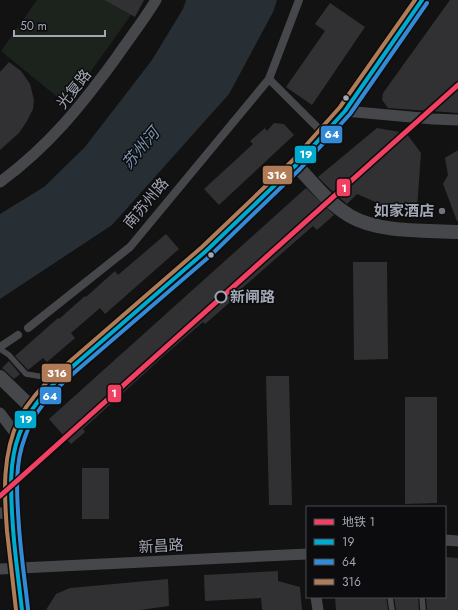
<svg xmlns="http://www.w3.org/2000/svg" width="458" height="610" viewBox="0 0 458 610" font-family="Jost,'Noto Sans SC',sans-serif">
  <rect width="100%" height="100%" fill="#121212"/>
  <polygon fill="#1c221c" points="37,0 104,0 131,15 67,105 1,51"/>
  <polygon fill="#272f35" points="186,0 277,0 273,12 229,94 112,225 0,299 0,214 44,187 85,147 152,60 183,9"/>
  <g fill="#313133">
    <polygon points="104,0 144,0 135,17"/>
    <polygon points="450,0 458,0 458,113 388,108 382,100 383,93"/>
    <polygon points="330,3 365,27 312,105 286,87 325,31 315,24"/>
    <polygon points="9,62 21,71 30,84 34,100 33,109 27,121 19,133 0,150 0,72"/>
    <polygon points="274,123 284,124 294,135 219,205 204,189 253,144 250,141 265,128 267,131"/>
    <polygon points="377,128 406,133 421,153 417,208 394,210 357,194 347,204 334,193 318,177"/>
    <polygon points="458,150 458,221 457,221 443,184 448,175 445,158"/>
    <polygon points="306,188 334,215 317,230 313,226 241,289 243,291 205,324 203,322 167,353 83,429 85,432 71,444 49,419"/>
    <polygon points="166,234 179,249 105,314 100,308 71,333 75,338 47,362 43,358 28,370 15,356 58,318 59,319 85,296 86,297 115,271 118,275"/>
    <polygon points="353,262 387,262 388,359 354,360"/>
    <polygon points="9,361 20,374 14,379 2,368"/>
    <polygon points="266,376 289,376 292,505 269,505"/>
    <polygon points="405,397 437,397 437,503 405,504"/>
    <rect x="82" y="468" width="27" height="51"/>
    <polygon points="445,557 458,558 458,610 427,610 426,597 445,597"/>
    <polygon points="278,571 278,581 300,587 302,610 262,610 261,598 205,601 204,575"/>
    <polygon points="168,579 169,606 140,610 46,610 56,594 70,588"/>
    <polygon points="335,597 386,597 388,610 336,610"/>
    <polygon points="394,597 418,597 419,610 396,610"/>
  </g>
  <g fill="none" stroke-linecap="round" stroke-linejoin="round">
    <g stroke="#46474b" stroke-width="5.5">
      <polyline points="0,349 9,355 26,374 56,379"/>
      <polyline points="390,597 392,610"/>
      <polyline points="422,597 423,610"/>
    </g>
    <g stroke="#46474b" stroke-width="8">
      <polyline points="269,79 324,134"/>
      <polyline points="28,328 130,247 269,79 299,0"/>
      <polyline points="0,347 18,335"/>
    </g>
    <g stroke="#46474b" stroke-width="11">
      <polyline points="345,111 433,119 458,120"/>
      <path d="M0,182C49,146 81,106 116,58C129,39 144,20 156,0"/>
      <polyline points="0,413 18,437"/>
      <polyline points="0,513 12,515"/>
      <polyline points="445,540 458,541"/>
      <polyline points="0,569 307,554"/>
      <polyline points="316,597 318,610"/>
    </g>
    <g stroke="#46474b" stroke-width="14">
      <path d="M296,165C313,183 328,203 350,216C379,233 425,230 458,232"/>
      <polyline points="0,377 32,408"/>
    </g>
    <path stroke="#4a4b4f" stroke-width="16" d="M22,610C19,586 16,562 14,537C11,499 6,456 25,421C35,402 49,388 64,374L206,251L296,165L345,111L422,0"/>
    <g stroke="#0c0c0e" stroke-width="7">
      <path id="bus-1" d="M22,610C19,583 15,556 13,528C11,497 8,464 19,435C28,410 45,391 64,374L206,251L296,165L345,111L422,0"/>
    </g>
    <g stroke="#0c0c0e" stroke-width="7">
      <path id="bus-2" d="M28,609C25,582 21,555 19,527C17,497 14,465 25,437C33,413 50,395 68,378L210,256L300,169L350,114L427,3"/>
    </g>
    <g stroke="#0c0c0e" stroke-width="7">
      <path id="bus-3" d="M16,610C13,584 10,557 7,531C4,493 2,454 19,419C29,400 44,384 60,370L202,247L292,161L340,107L415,0"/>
    </g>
    <use href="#bus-1" stroke="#00a9ce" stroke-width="4"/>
    <use href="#bus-2" stroke="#338bd7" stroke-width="4"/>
    <use href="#bus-3" stroke="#b07c57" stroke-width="4"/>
    <g stroke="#0c0c0e" stroke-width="8">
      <polyline id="metro-1" points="0,496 458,85"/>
    </g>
    <use href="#metro-1" stroke="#f24062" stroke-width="5"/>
  </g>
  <g fill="#a2a7b4" stroke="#0c0c0e" stroke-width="1.5">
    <circle cx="346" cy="98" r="3.5"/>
    <circle cx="211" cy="255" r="3.5"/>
  </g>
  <circle fill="#70737b" stroke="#0c0c0e" stroke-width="1.5" cx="442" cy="211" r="4"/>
  <circle fill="#0c0c0e" stroke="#a2a7b4" stroke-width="2" cx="221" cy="297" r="5.5"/>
  <g text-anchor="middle" stroke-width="3" stroke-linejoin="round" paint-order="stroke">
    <g font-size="15" fill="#a2a7b4" stroke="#0c0c0e">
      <text transform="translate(74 89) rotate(-52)" y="5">光复路</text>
      <text transform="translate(146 203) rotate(-50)" y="5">南苏州路</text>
      <text transform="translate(161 546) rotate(-3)" y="5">新昌路</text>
    </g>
    <g font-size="15" font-weight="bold" fill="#a2a7b4" stroke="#0c0c0e" text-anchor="end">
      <text x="434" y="216">如家酒店</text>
    </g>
    <g font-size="15" font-weight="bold" fill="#a2a7b4" stroke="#0c0c0e" text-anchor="start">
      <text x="230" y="302">新闸路</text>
    </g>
    <g font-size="16" font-style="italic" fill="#7895b0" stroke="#0c0c0e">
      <text transform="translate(140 148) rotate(-50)" y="6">苏州河</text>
    </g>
  </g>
  <g stroke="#0c0c0e" stroke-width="1.5">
    <rect x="320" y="125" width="23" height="19" rx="4" fill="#338bd7"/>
    <rect x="294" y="145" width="23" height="19" rx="4" fill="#00a9ce"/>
    <rect x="262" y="165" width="31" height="20" rx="4" fill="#b07c57"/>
    <rect x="336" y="178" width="15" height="19" rx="4" fill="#f24062"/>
    <rect x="41" y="363" width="31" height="20" rx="4" fill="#b07c57"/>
    <rect x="107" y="384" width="15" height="19" rx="4" fill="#f24062"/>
    <rect x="39" y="386" width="23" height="19" rx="4" fill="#338bd7"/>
    <rect x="14" y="410" width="23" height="19" rx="4" fill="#00a9ce"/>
  </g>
  <g font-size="11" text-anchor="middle" font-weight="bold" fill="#fff">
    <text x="332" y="138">64</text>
    <text x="306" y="158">19</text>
    <text x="277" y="179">316</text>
    <text x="344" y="192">1</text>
    <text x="57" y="377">316</text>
    <text x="114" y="397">1</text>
    <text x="50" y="400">64</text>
    <text x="26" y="423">19</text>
  </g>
  <rect x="306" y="506" width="140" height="92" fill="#0c0c0e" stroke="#484a50"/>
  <rect x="314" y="519" width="20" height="6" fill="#f24062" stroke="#484a50"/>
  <text x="342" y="526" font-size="12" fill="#a2a7b4">地铁 1</text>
  <rect x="314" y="539" width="20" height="6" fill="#00a9ce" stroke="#484a50"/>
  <text x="342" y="546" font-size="12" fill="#a2a7b4">19</text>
  <rect x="314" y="559" width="20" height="6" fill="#338bd7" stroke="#484a50"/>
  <text x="342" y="566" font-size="12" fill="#a2a7b4">64</text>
  <rect x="314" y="579" width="20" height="6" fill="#b07c57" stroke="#484a50"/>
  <text x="342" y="586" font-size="12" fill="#a2a7b4">316</text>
  <path d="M14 30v6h91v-6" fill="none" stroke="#a2a7b4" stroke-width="2"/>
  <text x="20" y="30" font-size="12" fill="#a2a7b4" stroke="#0c0c0e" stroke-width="3" paint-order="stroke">50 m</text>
</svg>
